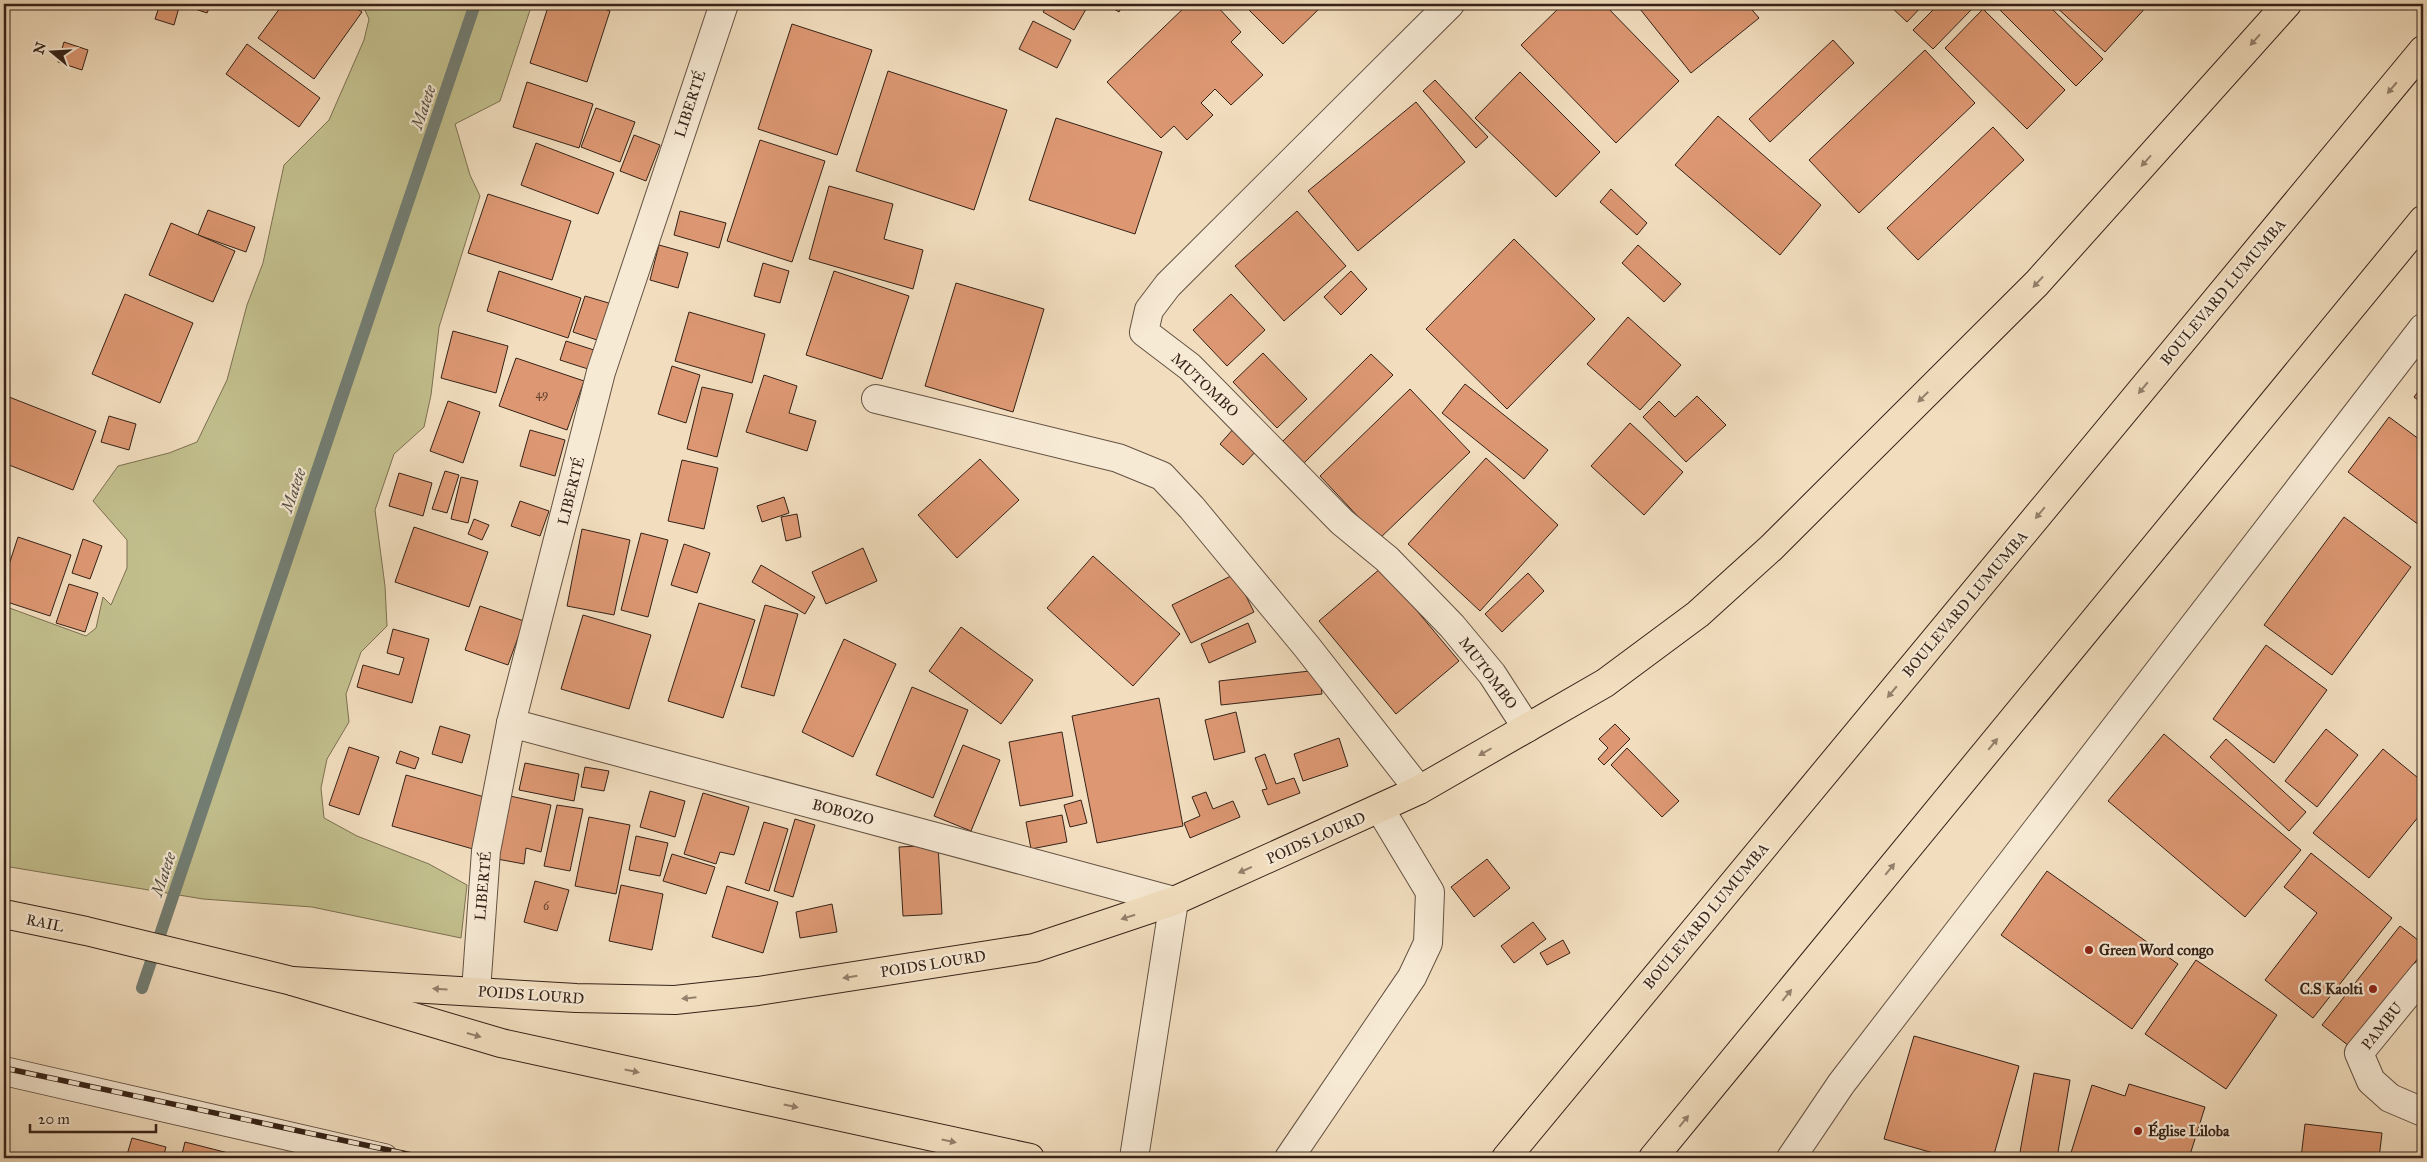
<svg xmlns="http://www.w3.org/2000/svg" width="2427" height="1162" viewBox="0 0 2427 1162" font-family="'IM FELL Great Primer',serif">
  <rect width="100%" height="100%" fill="#f2debf"/>
  <filter id="stains"><feTurbulence type="fractalNoise" baseFrequency=".004" numOctaves="4"/><feColorMatrix values="0 0 0 0 .2 0 0 0 0 .09 0 0 0 0 .02 0 0 0 .5 -.17"/></filter>
  <radialGradient id="worn" r=".72"><stop offset=".6" stop-color="#630" stop-opacity="0"/><stop offset="1" stop-color="#630" stop-opacity=".3"/></radialGradient>
  <polygon fill="#c2bf8d" stroke="#7c7052" points="362,4 532,4 500,101 455,124 470,175 480,196 439,327 431,395 424,427 394,454 375,510 385,586 387,626 361,652 346,694 349,722 327,759 321,788 324,818 357,836 429,864 467,885 461,938 312,907 203,899 4,866 4,606 86,636 96,628 103,597 111,605 127,568 127,540 93,501 118,466 169,453 197,442 227,380 247,305 263,263 284,165 329,120 364,40 369,19"/>
  <g fill="none" stroke-linecap="round" stroke-linejoin="round">
    <polyline stroke="#727e74" stroke-width="12" points="142,988 475,4"/>
  </g>
  <g fill="#dd9873" stroke="#352218">
    <polygon points="160,4 180,4 174,25 155,19"/>
    <polygon points="194,4 211,4 207,13 192,8"/>
    <polygon points="283,4 350,4 362,12 314,79 258,38"/>
    <polygon points="549,4 589,4 610,11 587,82 530,63"/>
    <polygon points="1048,4 1089,4 1074,30 1043,12"/>
    <polygon points="1106,4 1123,4 1119,12"/>
    <polygon points="1188,4 1215,4 1241,32 1231,42 1263,75 1231,105 1215,89 1201,103 1213,115 1187,140 1174,126 1161,138 1107,82"/>
    <polygon points="1243,4 1322,4 1323,5 1283,44"/>
    <polygon points="1563,4 1604,4 1679,81 1616,143 1521,45"/>
    <polygon points="1636,4 1747,4 1759,18 1691,73"/>
    <polygon points="1888,4 1924,4 1907,22"/>
    <polygon points="1939,4 1965,4 1971,10 1933,49 1913,30"/>
    <polygon points="1994,4 2047,4 2103,59 2076,86"/>
    <polygon points="2053,4 2149,4 2105,52"/>
    <polygon points="1983,9 2065,90 2027,129 1945,48"/>
    <polygon points="1033,21 1071,40 1057,68 1019,49"/>
    <polygon points="792,24 872,50 837,155 758,129"/>
    <polygon points="1833,40 1854,63 1770,142 1749,119"/>
    <polygon points="64,42 88,50 82,70 58,62"/>
    <polygon points="247,44 320,98 299,127 226,74"/>
    <polygon points="1925,50 1975,103 1859,213 1809,160"/>
    <polygon points="888,71 1007,110 974,210 856,171"/>
    <polygon points="1520,72 1600,152 1556,197 1475,118"/>
    <polygon points="1435,80 1488,137 1476,148 1423,91"/>
    <polygon points="527,82 593,104 579,148 513,127"/>
    <polygon points="1416,102 1465,162 1358,251 1308,191"/>
    <polygon points="596,108 635,122 620,162 581,147"/>
    <polygon points="1718,116 1821,205 1780,255 1675,165"/>
    <polygon points="1056,118 1162,152 1135,234 1029,200"/>
    <polygon points="1993,127 2024,160 1918,260 1887,228"/>
    <polygon points="634,135 660,145 646,181 620,171"/>
    <polygon points="760,140 825,161 792,262 727,241"/>
    <polygon points="536,143 614,173 598,214 521,185"/>
    <polygon points="829,186 893,204 884,239 923,250 913,289 809,259"/>
    <polygon points="1611,189 1647,223 1637,235 1600,202"/>
    <polygon points="488,194 571,221 552,280 468,253"/>
    <polygon points="208,210 255,227 246,252 198,235"/>
    <polygon points="680,211 726,223 719,248 674,235"/>
    <polygon points="1297,211 1346,266 1284,321 1235,266"/>
    <polygon points="171,223 235,251 213,302 149,275"/>
    <polygon points="1514,239 1595,319 1507,409 1426,329"/>
    <polygon points="659,245 688,253 678,288 650,280"/>
    <polygon points="1638,245 1681,284 1664,302 1622,263"/>
    <polygon points="763,263 789,271 780,303 754,296"/>
    <polygon points="499,271 581,298 568,338 487,311"/>
    <polygon points="834,271 909,296 882,379 806,355"/>
    <polygon points="1351,271 1367,289 1341,315 1324,297"/>
    <polygon points="956,283 1044,309 1013,412 925,386"/>
    <polygon points="125,294 193,323 160,403 92,374"/>
    <polygon points="1231,294 1265,330 1227,366 1193,330"/>
    <polygon points="585,296 612,304 600,341 573,332"/>
    <polygon points="689,312 765,334 752,383 675,361"/>
    <polygon points="1628,317 1681,365 1640,410 1587,364"/>
    <polygon points="453,331 508,346 496,393 441,378"/>
    <polygon points="566,341 594,350 588,369 560,360"/>
    <polygon points="1263,353 1307,399 1277,428 1233,382"/>
    <polygon points="1371,354 1393,375 1304,463 1283,441"/>
    <polygon points="516,358 584,381 567,430 499,406"/>
    <polygon points="672,366 700,375 686,423 658,414"/>
    <polygon points="764,375 797,386 789,413 816,421 807,451 746,432"/>
    <polygon points="1465,384 1548,450 1524,479 1442,413"/>
    <polygon points="2423,385 2423,404 2414,397"/>
    <polygon points="702,387 733,394 717,457 687,449"/>
    <polygon points="1410,389 1470,452 1379,539 1320,476"/>
    <polygon points="4,395 96,431 73,490 4,463"/>
    <polygon points="1697,396 1726,425 1686,462 1643,417 1659,401 1675,417"/>
    <polygon points="448,401 480,412 463,463 430,451"/>
    <polygon points="109,416 136,424 129,450 101,442"/>
    <polygon points="2389,417 2423,442 2423,528 2348,472"/>
    <polygon points="1630,423 1683,472 1644,515 1591,466"/>
    <polygon points="1235,427 1258,449 1243,465 1220,444"/>
    <polygon points="530,430 565,440 555,476 520,466"/>
    <polygon points="1486,458 1558,525 1480,611 1408,544"/>
    <polygon points="980,459 1019,500 957,558 918,515"/>
    <polygon points="682,460 718,468 704,529 668,521"/>
    <polygon points="445,471 459,475 447,513 432,509"/>
    <polygon points="399,473 432,483 423,516 389,506"/>
    <polygon points="461,477 478,481 468,523 451,519"/>
    <polygon points="784,497 789,513 762,522 757,506"/>
    <polygon points="520,501 549,511 540,536 511,526"/>
    <polygon points="797,514 801,537 786,541 781,517"/>
    <polygon points="2344,517 2411,567 2332,675 2264,625"/>
    <polygon points="474,519 489,525 482,540 468,534"/>
    <polygon points="414,527 488,552 469,607 395,582"/>
    <polygon points="582,529 630,540 614,615 567,606"/>
    <polygon points="641,533 668,540 648,617 621,610"/>
    <polygon points="18,537 71,555 50,616 4,601 4,580"/>
    <polygon points="83,539 102,546 90,579 72,573"/>
    <polygon points="684,544 710,553 697,593 671,585"/>
    <polygon points="863,548 877,581 826,604 812,572"/>
    <polygon points="1093,556 1180,634 1133,686 1047,608"/>
    <polygon points="761,565 815,597 805,614 752,582"/>
    <polygon points="1381,568 1459,661 1396,714 1319,621"/>
    <polygon points="1528,573 1544,591 1502,632 1485,614"/>
    <polygon points="1235,574 1254,612 1191,643 1172,605"/>
    <polygon points="69,584 98,593 85,632 56,623"/>
    <polygon points="699,603 755,620 723,718 668,701"/>
    <polygon points="765,605 798,614 774,696 741,687"/>
    <polygon points="480,606 524,621 508,665 465,650"/>
    <polygon points="583,615 651,635 629,709 561,689"/>
    <polygon points="1248,623 1256,642 1209,663 1201,644"/>
    <polygon points="961,627 1033,680 1001,724 929,671"/>
    <polygon points="393,629 429,639 412,703 357,687 363,665 399,675 404,658 387,653"/>
    <polygon points="844,639 896,664 853,757 802,732"/>
    <polygon points="2266,645 2327,690 2274,763 2213,719"/>
    <polygon points="1319,670 1322,694 1221,705 1219,681"/>
    <polygon points="912,687 968,710 933,798 876,775"/>
    <polygon points="1159,698 1183,826 1097,843 1072,716"/>
    <polygon points="1236,712 1245,752 1214,760 1205,720"/>
    <polygon points="1615,724 1630,739 1604,765 1598,759 1608,748 1599,739"/>
    <polygon points="440,726 470,735 462,763 432,754"/>
    <polygon points="2326,729 2358,755 2317,807 2285,781"/>
    <polygon points="1062,732 1073,796 1020,806 1009,742"/>
    <polygon points="2164,734 2301,850 2245,917 2108,801"/>
    <polygon points="1339,738 1348,766 1303,781 1294,754"/>
    <polygon points="2226,739 2306,812 2289,831 2210,757"/>
    <polygon points="963,745 1000,760 971,831 934,816"/>
    <polygon points="349,747 379,757 359,815 329,805"/>
    <polygon points="1627,748 1679,801 1662,817 1611,765"/>
    <polygon points="2383,749 2423,782 2423,811 2369,878 2313,833"/>
    <polygon points="400,751 419,758 415,769 396,763"/>
    <polygon points="1265,754 1276,784 1294,778 1300,793 1268,805 1262,790 1267,789 1255,758"/>
    <polygon points="525,763 579,774 574,801 519,790"/>
    <polygon points="585,767 609,771 604,791 581,787"/>
    <polygon points="406,775 488,798 473,849 392,826"/>
    <polygon points="650,791 685,801 675,837 640,827"/>
    <polygon points="1206,792 1213,809 1233,801 1240,817 1190,838 1184,823 1200,816 1192,797"/>
    <polygon points="703,793 749,807 734,855 720,852 716,864 684,854"/>
    <polygon points="510,796 551,805 541,852 526,848 524,864 497,859"/>
    <polygon points="1081,800 1087,823 1070,827 1064,805"/>
    <polygon points="557,805 583,809 570,871 544,866"/>
    <polygon points="1062,815 1067,842 1031,849 1026,822"/>
    <polygon points="589,817 630,825 616,894 575,886"/>
    <polygon points="795,819 815,825 793,897 774,891"/>
    <polygon points="764,822 788,829 769,891 745,883"/>
    <polygon points="636,836 668,843 660,876 629,870"/>
    <polygon points="938,845 942,914 903,916 899,847"/>
    <polygon points="2311,853 2392,918 2313,1018 2265,980 2317,913 2284,887"/>
    <polygon points="672,854 715,867 706,894 663,881"/>
    <polygon points="1487,859 1510,888 1474,917 1451,887"/>
    <polygon points="2047,871 2178,964 2132,1029 2001,935"/>
    <polygon points="535,881 569,890 557,931 524,922"/>
    <polygon points="621,885 663,894 652,950 609,941"/>
    <polygon points="727,886 778,902 763,953 712,937"/>
    <polygon points="832,904 837,932 800,938 796,912"/>
    <polygon points="1533,922 1546,939 1514,963 1501,946"/>
    <polygon points="2400,926 2423,944 2423,952 2349,1046 2322,1025"/>
    <polygon points="1563,940 1570,953 1547,965 1540,953"/>
    <polygon points="2196,960 2277,1015 2226,1089 2145,1034"/>
    <polygon points="1914,1036 2019,1066 1993,1158 1951,1158 1884,1139"/>
    <polygon points="2034,1073 2070,1080 2057,1158 2019,1158"/>
    <polygon points="2129,1084 2205,1107 2189,1158 2078,1158 2070,1156 2092,1085 2125,1096"/>
    <polygon points="2305,1124 2382,1133 2379,1158 2301,1158"/>
    <polygon points="132,1138 166,1147 163,1158 126,1158"/>
    <polygon points="185,1142 244,1157 243,1158 181,1158"/>
  </g>
  <g fill="none" stroke-linecap="round" stroke-linejoin="round">
    <g stroke="#645142" stroke-width="30">
      <g id="minor">
        <polyline points="1450,4 1168,285 1149,310 1144,332 1190,367 1342,522 1387,559 1452,626 1492,674 1527,728"/>
        <polyline points="876,399 1118,458 1162,476 1192,508 1307,647 1419,790"/>
        <polyline points="511,723 1174,901 1134,1158"/>
        <polyline points="2423,975 2359,1053 2371,1081 2390,1098 2423,1112"/>
        <polyline points="476,991 486,851 511,723 601,372 724,4"/>
        <polyline points="4,1071 384,1158"/>
        <polyline points="1289,1158 1412,977 1428,943 1430,892 1380,809"/>
        <polyline points="1791,1158 1841,1084 2423,328"/>
      </g>
    </g>
    <g stroke="#352218" stroke-width="30">
      <g id="major">
        <polyline points="4,914 86,931 292,981 501,1043 1030,1158"/>
        <polyline points="292,981 576,998 675,1000 758,991 1034,948 1174,901 1419,790 1605,683 1698,614 1771,548 2037,283 2287,4"/>
      </g>
    </g>
    <g stroke="#352218" stroke-width="30">
      <g id="highway">
        <polyline points="1506,1158 2423,50"/>
        <polyline points="1653,1158 2423,220"/>
      </g>
    </g>
    <use href="#minor" stroke="#f7ead5" stroke-width="28"/>
    <use href="#major" stroke="#f2debf" stroke-width="28"/>
    <use href="#highway" stroke="#f2debf" stroke-width="28"/>
    <g stroke="#352218" stroke-width="5.5">
      <polyline id="rail" points="4,1068 426,1158"/>
    </g>
    <use href="#rail" stroke="#f7ead5" stroke-width="4" stroke-dasharray="11" stroke-linecap="butt"/>
  </g>
  <defs><path id="oneway-solid" d="M-6-.8H1V-3.2L6.5 0L1 3.2V.8H-6Z" transform="scale(1.25)"/></defs>
  <g fill="#94806c">
    <use href="#oneway-solid" transform="translate(2255 40) rotate(132)"/>
    <use href="#oneway-solid" transform="translate(2392 88) rotate(130)"/>
    <use href="#oneway-solid" transform="translate(2146 161) rotate(132)"/>
    <use href="#oneway-solid" transform="translate(2038 282) rotate(133)"/>
    <use href="#oneway-solid" transform="translate(2143 388) rotate(130)"/>
    <use href="#oneway-solid" transform="translate(1923 397) rotate(135)"/>
    <use href="#oneway-solid" transform="translate(2040 513) rotate(130)"/>
    <use href="#oneway-solid" transform="translate(1892 692) rotate(130)"/>
    <use href="#oneway-solid" transform="translate(1993 744) rotate(-51)"/>
    <use href="#oneway-solid" transform="translate(1485 752) rotate(150)"/>
    <use href="#oneway-solid" transform="translate(1890 869) rotate(-51)"/>
    <use href="#oneway-solid" transform="translate(1245 870) rotate(156)"/>
    <use href="#oneway-solid" transform="translate(1128 917) rotate(162)"/>
    <use href="#oneway-solid" transform="translate(850 977) rotate(171)"/>
    <use href="#oneway-solid" transform="translate(440 989) rotate(-177)"/>
    <use href="#oneway-solid" transform="translate(1787 995) rotate(-51)"/>
    <use href="#oneway-solid" transform="translate(689 998) rotate(174)"/>
    <use href="#oneway-solid" transform="translate(474 1035) rotate(16)"/>
    <use href="#oneway-solid" transform="translate(632 1071) rotate(12)"/>
    <use href="#oneway-solid" transform="translate(791 1106) rotate(12)"/>
    <use href="#oneway-solid" transform="translate(1684 1121) rotate(-51)"/>
    <use href="#oneway-solid" transform="translate(949 1141) rotate(12)"/>
  </g>
  <g fill="#8f2418" stroke="#f7ead5" stroke-width="2">
    <circle cx="2089" cy="950" r="5"/>
    <circle cx="2373" cy="989" r="5"/>
    <circle cx="2138" cy="1131" r="5"/>
  </g>
  <g text-anchor="middle" stroke-width="4.5" stroke-linejoin="round" paint-order="stroke">
    <g font-size="12" fill="#5f402f">
      <text x="542" y="398">49</text>
      <text x="546" y="910">6</text>
    </g>
    <g font-size="15" fill="#352218" stroke="#f7ead5">
      <text transform="translate(690 104) rotate(-72)" y="5">LIBERTÉ</text>
      <text transform="translate(2223 292) rotate(-50)" y="5">BOULEVARD LUMUMBA</text>
      <text transform="translate(1205 385) rotate(43)" y="5">MUTOMBO</text>
      <text transform="translate(571 491) rotate(-76)" y="5">LIBERTÉ</text>
      <text transform="translate(1965 604) rotate(-50)" y="5">BOULEVARD LUMUMBA</text>
      <text transform="translate(1488 673) rotate(53)" y="5">MUTOMBO</text>
      <text transform="translate(843 812) rotate(15)" y="5">BOBOZO</text>
      <text transform="translate(1316 838) rotate(-24)" y="5">POIDS LOURD</text>
      <text transform="translate(483 886) rotate(-85)" y="5">LIBERTÉ</text>
      <text transform="translate(1706 916) rotate(-50)" y="5">BOULEVARD LUMUMBA</text>
      <text transform="translate(45 923) rotate(12)" y="5">RAIL</text>
      <text transform="translate(933 964) rotate(-9)" y="5">POIDS LOURD</text>
      <text transform="translate(531 995) rotate(4)" y="5">POIDS LOURD</text>
      <text transform="translate(2382 1026) rotate(-51)" y="5">PAMBU</text>
    </g>
    <g font-size="15" font-weight="bold" fill="#352218" stroke="#f7ead5" text-anchor="start">
      <text x="2099" y="955">Green Word congo</text>
      <text x="2363" y="994" text-anchor="end">C.S Kaolti</text>
      <text x="2148" y="1136">Église Liloba</text>
    </g>
    <g font-size="16" font-style="italic" fill="#545046" stroke="#f7ead5">
      <text transform="translate(423 107) rotate(-71)" y="6">Matete</text>
      <text transform="translate(293 490) rotate(-71)" y="6">Matete</text>
      <text transform="translate(163 874) rotate(-71)" y="6">Matete</text>
    </g>
  </g>
  <rect width="2427" height="1162" fill="none" stroke="#f2debf" stroke-width="20"/>
  <rect x="5" y="5" width="2417" height="1152" fill="none" stroke="#352218" stroke-width="2.5"/>
  <rect x="10" y="10" width="2407" height="1142" fill="none" stroke="#352218"/>
  <g transform="translate(52 52) rotate(288)" stroke="#f7ead5" stroke-width="4" paint-order="stroke">
  <path d="M0-4L9 19L0 12L-9 19Z" fill="#352218"/>
  <text y="-8" font-size="14" font-weight="bold" text-anchor="middle" fill="#352218">N</text>
  </g>
  <path d="M30 1124v8h126v-8" fill="none" stroke="#352218" stroke-width="2.5"/>
  <text x="38" y="1124" font-size="15" fill="#352218" stroke="#f7ead5" stroke-width="4" paint-order="stroke">20 m</text>
  <rect width="100%" height="100%" filter="url(#stains)"/>
  <rect width="100%" height="100%" fill="url(#worn)"/>
</svg>
